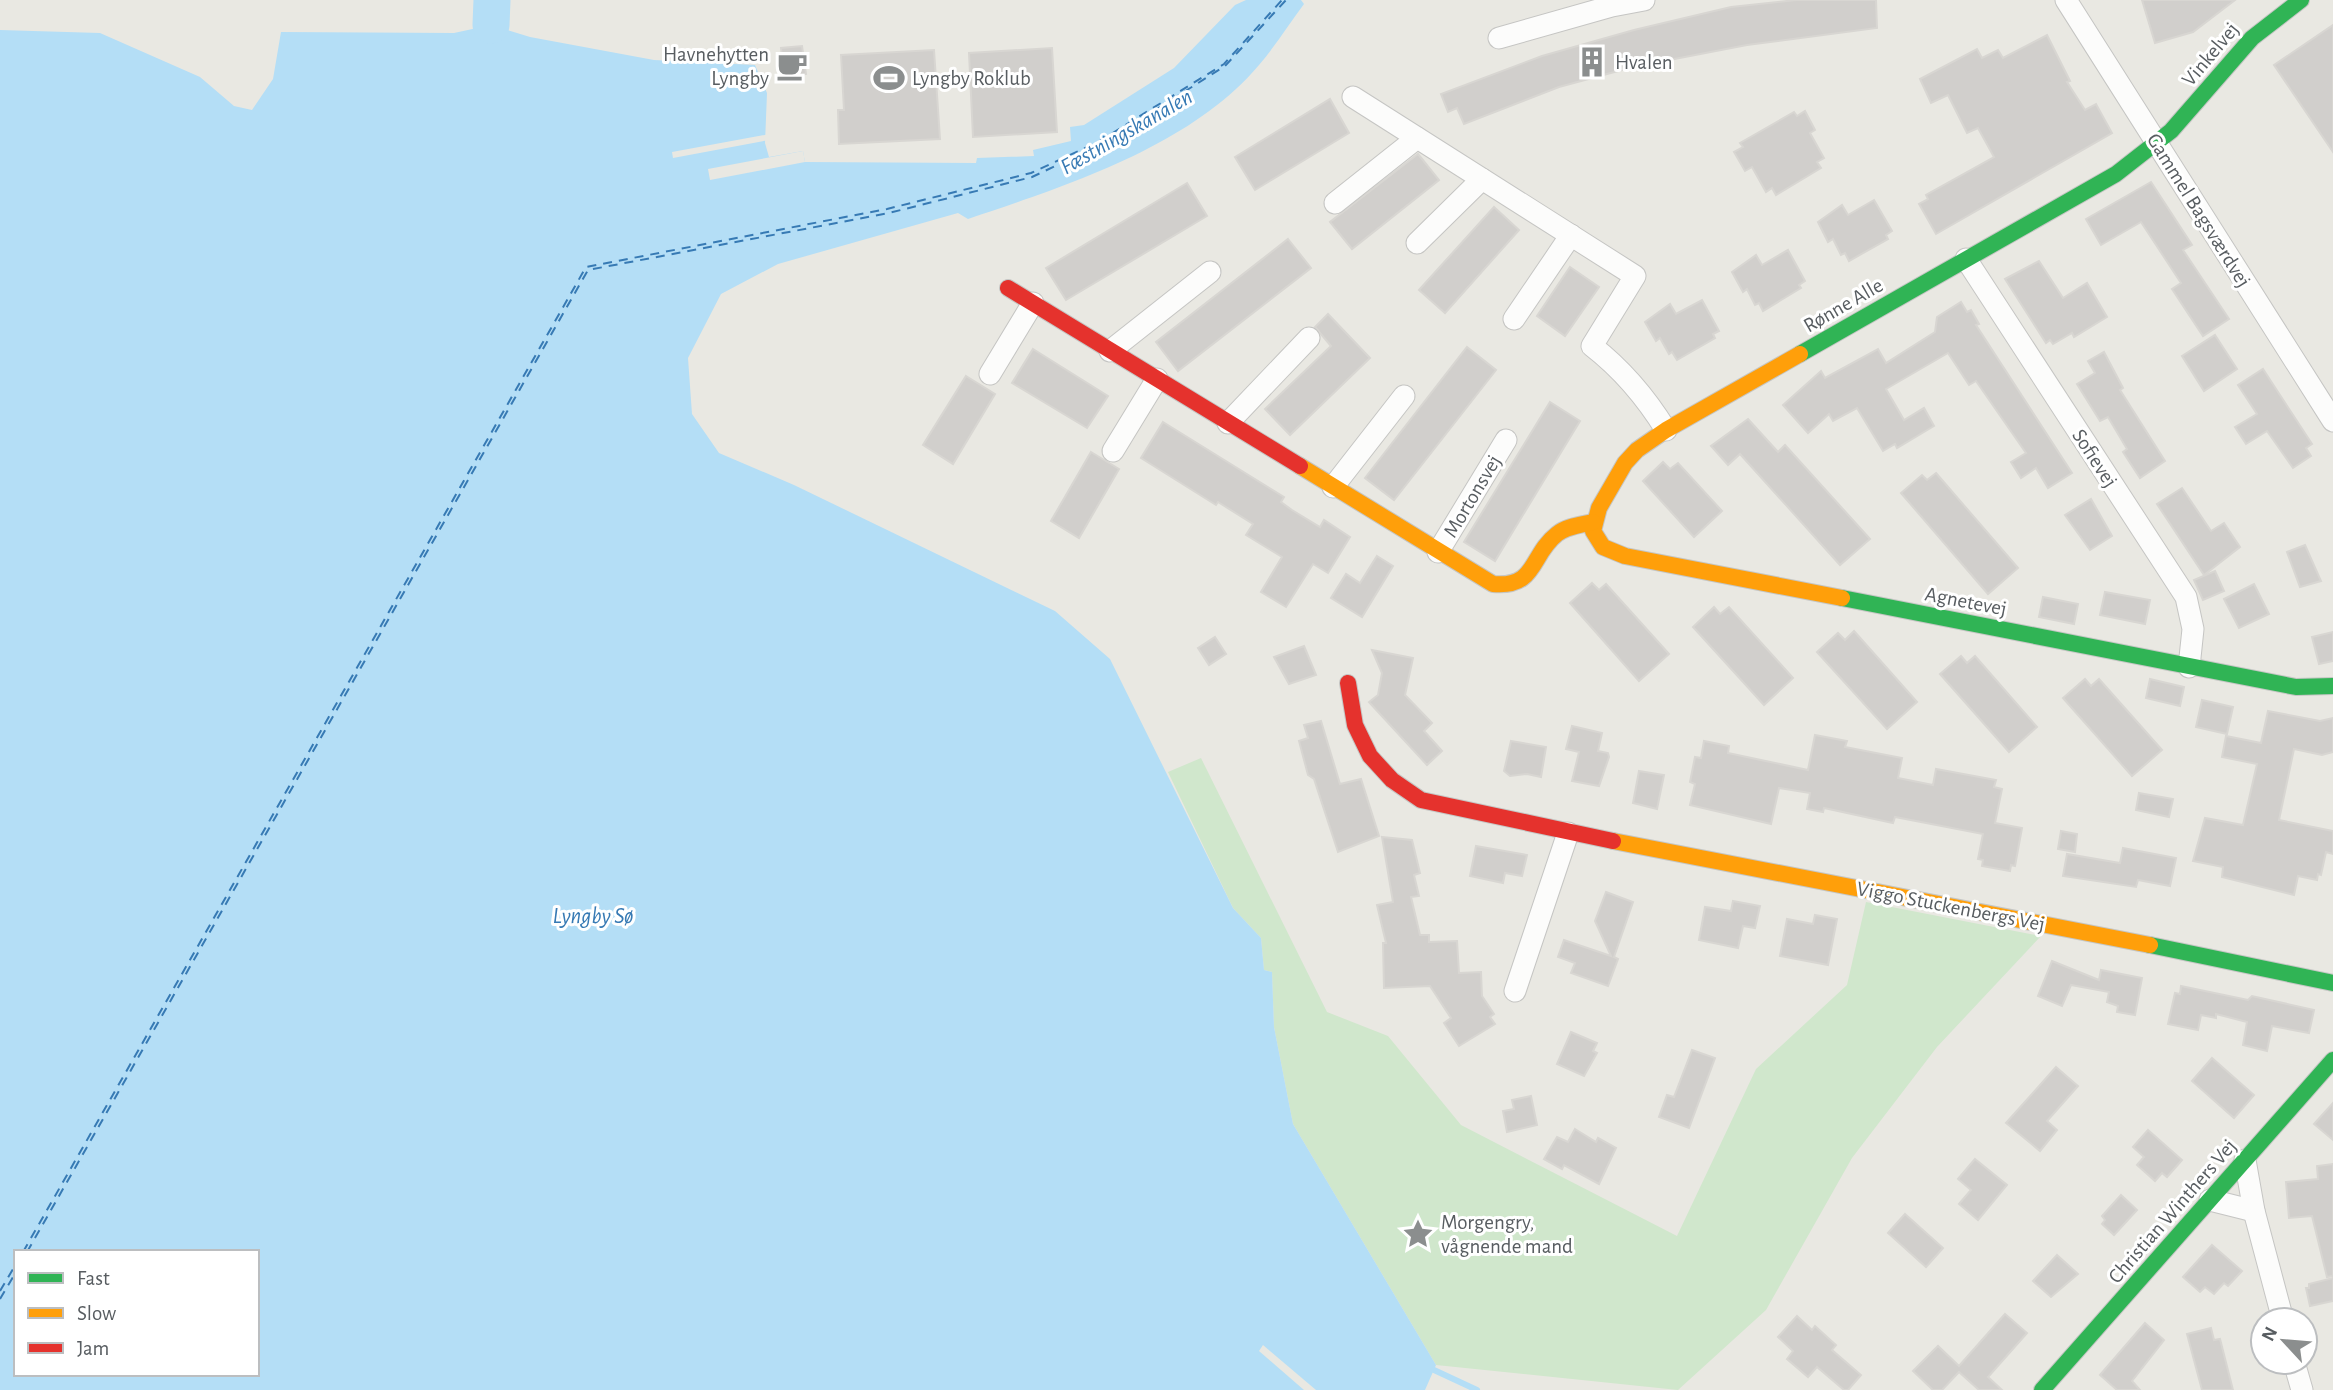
<svg xmlns="http://www.w3.org/2000/svg" width="2333" height="1390" viewBox="0 0 2333 1390" font-family="'Alegreya Sans',sans-serif">
  <rect width="100%" height="100%" fill="#e9e8e2"/>
  <polygon fill="#d0e7cc" points="1201,758 1327,1012 1388,1036 1461,1125 1677,1236 1756,1069 1847,985 1866,902 2041,936 1937,1047 1852,1158 1766,1310 1678,1390 1436,1365 1293,1124 1274,1027 1272,972 1264,970 1261,938 1233,908 1168,772"/>
  <path fill="#b4def6" fill-rule="evenodd" d="M1246,0H1301L1304,4C1289,24 1276,45 1259,65C1191,146 1066,186 968,219L958,213L778,264L721,294L688,358L692,414L719,453L794,485L1055,611L1110,659L1233,908L1261,938L1264,970L1272,972L1274,1027L1293,1124L1436,1365L1425,1390H0V30L100,33L200,77L234,106L252,110L273,79L281,32L454,33L491,25L530,37L654,60L755,65L767,93L765,143L769,157L803,151L805,162L976,163L977,158L1034,156L1033,150L1071,141L1070,127L1084,125L1174,68L1235,5ZM16,1252H257V1374H16Z"/>
  <g fill="#e9e8e2">
    <polygon points="770,134 769,140 673,158 672,152"/>
    <polygon points="803,151 805,162 710,180 708,169"/>
    <polygon points="1263,1345 1316,1390 1304,1390 1259,1351"/>
  </g>
  <g fill="none" stroke-linecap="round" stroke-linejoin="round">
    <polyline stroke="#b4def6" stroke-width="6" points="1434,1370 1477,1390"/>
    <polyline stroke="#b4def6" stroke-width="37" points="491,25 492,0"/>
    <g stroke="#377ab4" stroke-width="2" stroke-dasharray="9 7" stroke-linecap="butt">
      <polyline points="23,1252 586,267 887,209 1031,173 1098,142 1224,64 1282,0"/>
      <polyline points="27,1252 588,270 889,213 1032,177 1100,145 1225,66 1286,0"/>
      <polyline points="0,1291 16,1264"/>
      <polyline points="0,1299 16,1272"/>
    </g>
  </g>
  <g fill="#d1cfcc" stroke="#d8d6d2" stroke-width="2">
    <polygon points="1796,0 1876,0 1877,28 1747,45 1633,67 1559,87 1464,124 1457,108 1448,112 1441,94 1542,56 1634,30 1731,7"/>
    <polygon points="2142,0 2235,0 2193,32 2155,43"/>
    <polygon points="2333,25 2333,152 2274,65"/>
    <polygon points="2047,35 2070,81 2067,82 2085,110 2096,104 2112,133 1936,234 1919,204 1928,199 1926,195 1994,157 1978,128 1967,133 1948,95 1931,103 1920,79 1977,49 1982,58 1998,50 2003,58"/>
    <polygon points="802,46 806,74 784,78 781,48"/>
    <polygon points="1052,48 1057,132 973,137 969,53"/>
    <polygon points="934,50 940,139 839,144 838,110 844,110 841,55"/>
    <polygon points="1330,99 1349,133 1255,190 1235,157"/>
    <polygon points="1805,111 1815,130 1810,133 1824,158 1817,162 1821,168 1776,195 1772,188 1766,192 1752,167 1745,171 1734,152 1743,147 1740,143 1794,112 1797,116"/>
    <polygon points="1418,154 1439,180 1352,249 1330,222"/>
    <polygon points="2151,182 2192,245 2183,250 2229,319 2203,336 2172,289 2181,283 2141,222 2101,245 2086,219"/>
    <polygon points="1187,183 1207,216 1066,300 1046,268"/>
    <polygon points="1874,200 1892,231 1886,235 1888,239 1849,261 1845,253 1841,255 1833,239 1828,242 1818,222 1842,205 1848,215"/>
    <polygon points="1494,207 1519,230 1445,313 1419,290"/>
    <polygon points="1288,239 1311,268 1178,371 1156,342"/>
    <polygon points="1788,250 1805,281 1799,285 1801,288 1763,311 1759,303 1755,305 1747,289 1743,292 1732,272 1756,255 1762,265"/>
    <polygon points="2039,261 2063,298 2087,283 2107,317 2074,337 2072,333 2053,344 2050,340 2046,343 2005,279"/>
    <polygon points="1570,267 1599,287 1565,336 1537,316"/>
    <polygon points="1702,300 1719,331 1713,334 1715,338 1677,360 1672,352 1669,354 1660,338 1656,341 1645,322 1670,304 1676,314"/>
    <polygon points="1961,302 1967,312 1971,310 1979,324 1976,325 2072,473 2048,488 2036,468 2021,478 2011,462 2026,453 1976,381 1969,385 1948,353 1886,389 1904,420 1924,408 1934,426 1897,448 1895,444 1883,451 1857,408 1833,421 1829,414 1808,433 1783,405 1821,371 1825,378 1878,349 1886,363 1935,332 1937,317"/>
    <polygon points="1328,314 1370,358 1290,435 1265,409 1331,346 1315,327"/>
    <polygon points="2215,335 2237,369 2204,391 2182,356"/>
    <polygon points="1467,347 1496,370 1394,500 1365,478"/>
    <polygon points="1033,349 1108,396 1087,428 1012,383"/>
    <polygon points="2104,352 2123,388 2120,390 2165,461 2140,478 2123,452 2127,449 2108,417 2100,421 2077,384 2095,373 2088,361"/>
    <polygon points="2263,369 2312,444 2306,448 2311,456 2293,468 2267,431 2246,444 2235,427 2257,414 2238,385"/>
    <polygon points="966,376 995,394 953,464 923,445"/>
    <polygon points="1550,402 1580,421 1495,561 1464,542"/>
    <polygon points="1748,419 1778,452 1785,445 1870,539 1840,565 1740,454 1728,465 1711,446"/>
    <polygon points="1163,422 1284,497 1281,502 1292,510 1320,527 1324,520 1350,537 1328,573 1313,564 1286,607 1261,592 1282,557 1246,535 1253,524 1218,502 1216,505 1141,458"/>
    <polygon points="1091,452 1119,469 1079,538 1051,521"/>
    <polygon points="1663,462 1670,469 1678,463 1722,511 1694,537 1643,481"/>
    <polygon points="1936,473 2018,568 1988,594 1901,493 1922,475 1927,480"/>
    <polygon points="2182,488 2211,531 2224,523 2240,547 2204,575 2157,504"/>
    <polygon points="2091,499 2112,536 2090,550 2065,515"/>
    <polygon points="2305,545 2321,581 2300,587 2287,552"/>
    <polygon points="1377,556 1393,566 1362,617 1331,598 1346,574 1360,583"/>
    <polygon points="2215,571 2224,591 2203,600 2194,580"/>
    <polygon points="1592,583 1599,590 1606,584 1669,654 1639,681 1570,603"/>
    <polygon points="2254,584 2269,614 2239,628 2224,599"/>
    <polygon points="2105,592 2150,600 2145,624 2100,615"/>
    <polygon points="2043,597 2078,604 2074,624 2039,617"/>
    <polygon points="1714,607 1720,614 1729,607 1793,678 1764,705 1693,627"/>
    <polygon points="1854,631 1917,702 1887,729 1817,652 1838,633 1845,640"/>
    <polygon points="2333,632 2333,661 2319,664 2312,637"/>
    <polygon points="1215,637 1226,654 1209,665 1198,648"/>
    <polygon points="1304,646 1316,675 1289,684 1274,657"/>
    <polygon points="1372,650 1413,658 1405,695 1432,723 1424,731 1442,751 1427,765 1369,702 1378,695 1382,673"/>
    <polygon points="1961,656 1967,663 1975,656 2037,727 2009,752 1940,674"/>
    <polygon points="2085,679 2091,686 2099,679 2162,750 2132,776 2063,698"/>
    <polygon points="2150,679 2184,687 2180,706 2146,698"/>
    <polygon points="2202,700 2233,707 2227,734 2196,727"/>
    <polygon points="2268,711 2320,721 2333,718 2333,752 2322,755 2294,749 2279,820 2333,831 2333,854 2326,852 2321,875 2318,874 2317,880 2298,876 2294,895 2222,877 2223,867 2193,861 2205,818 2243,825 2257,764 2222,757 2226,736 2261,743"/>
    <polygon points="1321,721 1340,784 1361,779 1379,836 1338,852 1314,779 1308,775 1299,741 1308,738 1304,725"/>
    <polygon points="1572,726 1602,733 1598,751 1608,753 1609,757 1599,786 1572,781 1579,752 1566,749"/>
    <polygon points="1815,735 1847,741 1845,747 1902,758 1898,778 1933,785 1936,769 1996,780 1994,787 2002,789 1995,823 2022,828 2015,866 2011,865 2010,871 1982,866 1983,860 1978,859 1983,834 1895,817 1893,823 1824,808 1823,812 1807,809 1810,793 1779,788 1771,824 1690,805 1695,784 1690,782 1695,757 1701,758 1704,741 1729,746 1728,753 1808,770"/>
    <polygon points="1511,741 1546,747 1541,777 1527,774 1510,776 1504,771"/>
    <polygon points="1639,771 1664,775 1657,809 1633,803"/>
    <polygon points="2139,793 2173,799 2169,817 2136,810"/>
    <polygon points="2061,831 2077,834 2075,852 2058,849"/>
    <polygon points="1382,837 1412,840 1420,873 1414,875 1419,896 1411,897 1420,935 1429,935 1429,942 1457,941 1459,973 1481,972 1482,996 1494,1014 1490,1017 1495,1024 1459,1046 1444,1023 1451,1018 1430,986 1384,988 1383,943 1386,943 1377,905 1393,902"/>
    <polygon points="1476,846 1527,855 1522,876 1505,873 1503,883 1470,876"/>
    <polygon points="2123,848 2176,858 2170,886 2138,880 2136,887 2063,876 2067,854 2120,863"/>
    <polygon points="1606,892 1633,902 1614,957 1618,959 1608,986 1571,973 1575,963 1558,957 1564,940 1611,956 1595,921"/>
    <polygon points="1733,901 1760,906 1755,928 1743,926 1738,948 1699,940 1705,907 1731,911"/>
    <polygon points="1815,915 1837,919 1828,965 1780,956 1787,919 1813,924"/>
    <polygon points="2052,961 2099,980 2101,970 2142,978 2135,1015 2117,1012 2118,1006 2107,1002 2109,992 2071,985 2062,1006 2038,996"/>
    <polygon points="2181,986 2248,1000 2252,996 2314,1010 2309,1033 2272,1026 2267,1051 2243,1045 2247,1022 2216,1014 2216,1018 2201,1015 2198,1030 2168,1024 2175,993 2180,994"/>
    <polygon points="1571,1032 1597,1043 1593,1051 1597,1053 1584,1076 1557,1064"/>
    <polygon points="1692,1050 1715,1058 1689,1128 1659,1117 1667,1095 1674,1097"/>
    <polygon points="2212,1058 2254,1095 2234,1118 2192,1081"/>
    <polygon points="2056,1067 2078,1086 2047,1121 2057,1130 2040,1151 2006,1123"/>
    <polygon points="1531,1096 1537,1125 1507,1132 1503,1111 1514,1109 1512,1100"/>
    <polygon points="2333,1103 2333,1140 2314,1124"/>
    <polygon points="1575,1129 1596,1142 1598,1138 1616,1148 1599,1184 1564,1165 1562,1169 1544,1159 1557,1137 1568,1142"/>
    <polygon points="2148,1130 2182,1160 2167,1177 2162,1173 2155,1181 2137,1165 2144,1157 2133,1147"/>
    <polygon points="1975,1159 2007,1185 1978,1220 1959,1204 1971,1190 1958,1179"/>
    <polygon points="2333,1164 2333,1276 2327,1277 2312,1216 2289,1218 2286,1182 2318,1179 2317,1166"/>
    <polygon points="2121,1195 2137,1210 2114,1235 2102,1224 2105,1220 2102,1216"/>
    <polygon points="1905,1214 1943,1248 1926,1267 1888,1233"/>
    <polygon points="2212,1245 2242,1271 2228,1286 2224,1283 2214,1294 2205,1287 2200,1292 2183,1277"/>
    <polygon points="2057,1255 2078,1274 2051,1297 2033,1281"/>
    <polygon points="2333,1278 2333,1301 2310,1306 2306,1288 2309,1288 2309,1284"/>
    <polygon points="2005,1314 2027,1333 1988,1377 2002,1390 1979,1390 1959,1372 1942,1390 1933,1390 1913,1371 1938,1346 1959,1366"/>
    <polygon points="1797,1316 1812,1330 1815,1326 1836,1345 1832,1350 1861,1375 1848,1390 1844,1390 1817,1367 1808,1377 1787,1359 1793,1351 1778,1337"/>
    <polygon points="2145,1323 2164,1340 2132,1381 2140,1390 2117,1390 2100,1375"/>
    <polygon points="2211,1328 2214,1340 2220,1339 2233,1390 2202,1390 2187,1334"/>
  </g>
  <g fill="none" stroke-linecap="round" stroke-linejoin="round">
    <g stroke="#c5c5c3" stroke-width="23">
      <g id="street">
        <polyline points="2066,0 2333,421"/>
        <polyline points="1499,38 1612,6 1644,0"/>
        <path d="M1353,97L1635,276L1592,346C1623,370 1645,396 1666,430"/>
        <polyline points="1335,203 1417,138"/>
        <polyline points="1417,243 1482,179"/>
        <polyline points="1966,259 2186,597 2193,629 2189,667"/>
        <polyline points="1514,319 1571,235"/>
        <polyline points="1110,351 1210,272"/>
        <polyline points="990,374 1033,303"/>
        <polyline points="1228,423 1309,338"/>
        <polyline points="1113,451 1157,379"/>
        <polyline points="1333,487 1404,396"/>
        <polyline points="1438,552 1506,440"/>
        <polyline points="1515,991 1568,833"/>
        <polyline points="2245,1160 2254,1211 2283,1320"/>
        <polyline points="2210,1200 2254,1211"/>
        <polyline points="2294,1362 2302,1390"/>
      </g>
    </g>
    <g stroke="#c5c6c4" stroke-width="18">
      <g id="fast">
        <polyline points="1800,354 2116,174 2171,131 2252,38 2301,0"/>
        <polyline points="1842,598 2296,687 2333,686"/>
        <polyline points="2150,945 2333,983"/>
        <polyline points="2042,1390 2333,1060"/>
      </g>
    </g>
    <g stroke="#c5c6c4" stroke-width="18">
      <g id="slow">
        <polyline points="1800,354 1666,430 1637,450 1625,463 1599,508 1593,531 1603,547 1625,556 1842,598"/>
        <path d="M1300,466L1493,584C1537,588 1530,555 1557,534C1567,526 1581,525 1593,522"/>
        <polyline points="1613,841 2150,945"/>
      </g>
    </g>
    <g stroke="#c5c6c4" stroke-width="18">
      <g id="jam">
        <polyline points="1008,288 1300,466"/>
        <polyline points="1348,683 1355,725 1370,756 1392,780 1421,800 1613,841"/>
      </g>
    </g>
    <use href="#street" stroke="#fcfcfb" stroke-width="21"/>
    <use href="#fast" stroke="#30b455" stroke-width="16"/>
    <use href="#slow" stroke="#ff9f0a" stroke-width="16"/>
    <use href="#jam" stroke="#e5322d" stroke-width="16"/>
  </g>
  <defs>
    <g id="building-bare" transform="scale(2.415)"><path d="M-4-6H4V6H1V3H-1V6H-4ZM-2.5-4.3h1.7v1.8h-1.7ZM.8-4.3h1.7v1.8H.8ZM-2.5-1h1.7V.8h-1.7ZM.8-1h1.7V.8H.8Z" fill="#8b8e8e" stroke="#fff" stroke-width="2.5" paint-order="stroke"/></g>
    <g id="cafe-bare" transform="scale(2.415)"><path d="M-5.5-4.5H6V0H3Q3 3.5 0 3.5H-2.5Q-5.5 3.5-5.5 0ZM3-3.2v2h1.7v-2ZM-6 4.5H4V6H-6Z" fill="#8b8e8e" stroke="#fff" stroke-width="2.5" paint-order="stroke"/></g>
    <g id="stadium-bare" transform="scale(2.415)"><path d="M0-5a6.5 5 0 1 0 0 10a6.5 5 0 1 0 0-10ZM-3.5-1.8h7v3.6h-7Z" fill="#8b8e8e" stroke="#fff" stroke-width="2.5" paint-order="stroke"/></g>
    <g id="sight-bare" transform="scale(2.415)"><path d="M0-6L1.8-2.2L6-1.7L2.9 1.2L3.7 5.4L0 3.3L-3.7 5.4L-2.9 1.2L-6-1.7L-1.8-2.2Z" fill="#8b8e8e" stroke="#fff" stroke-width="2.5" paint-order="stroke"/></g>
  </defs>
  <g fill-rule="evenodd">
    <use href="#building-bare" x="1592" y="62"/>
    <use href="#cafe-bare" x="792" y="66"/>
    <use href="#stadium-bare" x="889" y="78"/>
    <use href="#sight-bare" x="1418" y="1234"/>
  </g>
  <g text-anchor="middle" stroke-width="6" stroke-linejoin="round" paint-order="stroke">
    <g font-size="21" fill="#585d61" stroke="#fff" text-anchor="start">
      <text x="769" y="61" text-anchor="end">Havnehytten<tspan x="769" dy="24">Lyngby</tspan></text>
      <text x="1615" y="69">Hvalen</text>
      <text x="912" y="85">Lyngby Roklub</text>
      <text x="1441" y="1229">Morgengry,<tspan x="1441" dy="24">vågnende mand</tspan></text>
    </g>
    <g font-size="21" fill="#585d61" stroke="#fff">
      <text transform="translate(2210 54) rotate(-50)" y="7">Vinkelvej</text>
      <text transform="translate(2199 210) rotate(58)" y="7">Gammel Bagsværdvej</text>
      <text transform="translate(1843 305) rotate(-30)" y="7">Rønne Alle</text>
      <text transform="translate(2095 458) rotate(57)" y="7">Sofievej</text>
      <text transform="translate(1472 496) rotate(-59)" y="7">Mortonsvej</text>
      <text transform="translate(1966 601) rotate(11)" y="7">Agnetevej</text>
      <text transform="translate(1951 906) rotate(11)" y="7">Viggo Stuckenbergs Vej</text>
      <text transform="translate(2172 1211) rotate(-49)" y="7">Christian Winthers Vej</text>
    </g>
    <g font-size="23" font-style="italic" fill="#377ab4" stroke="#fff">
      <text transform="translate(1126 131) rotate(-30)" y="8">Fæstningskanalen</text>
      <text x="593" y="923">Lyngby Sø</text>
    </g>
  </g>
  <rect x="14" y="1250" width="245" height="126" fill="#ffffff" stroke="#bcbec0" stroke-width="2"/>
  <rect x="28" y="1273" width="35" height="10" fill="#30b455" stroke="#bcbec0" stroke-width="2"/>
  <text x="77" y="1285" font-size="21" fill="#585d61">Fast</text>
  <rect x="28" y="1308" width="35" height="10" fill="#ff9f0a" stroke="#bcbec0" stroke-width="2"/>
  <text x="77" y="1320" font-size="21" fill="#585d61">Slow</text>
  <rect x="28" y="1343" width="35" height="10" fill="#e5322d" stroke="#bcbec0" stroke-width="2"/>
  <text x="77" y="1355" font-size="21" fill="#585d61">Jam</text>
  <g transform="translate(2284 1341) rotate(296)"><circle r="33" fill="#ffffff" stroke="#bcbec0" stroke-width="2"/>
  <path d="M0-5L12 26L0 18L-12 26Z" fill="#8b8e8e"/>
  <text y="-10" font-size="19" font-weight="bold" text-anchor="middle" fill="#585d61">N</text>
  </g>
</svg>
